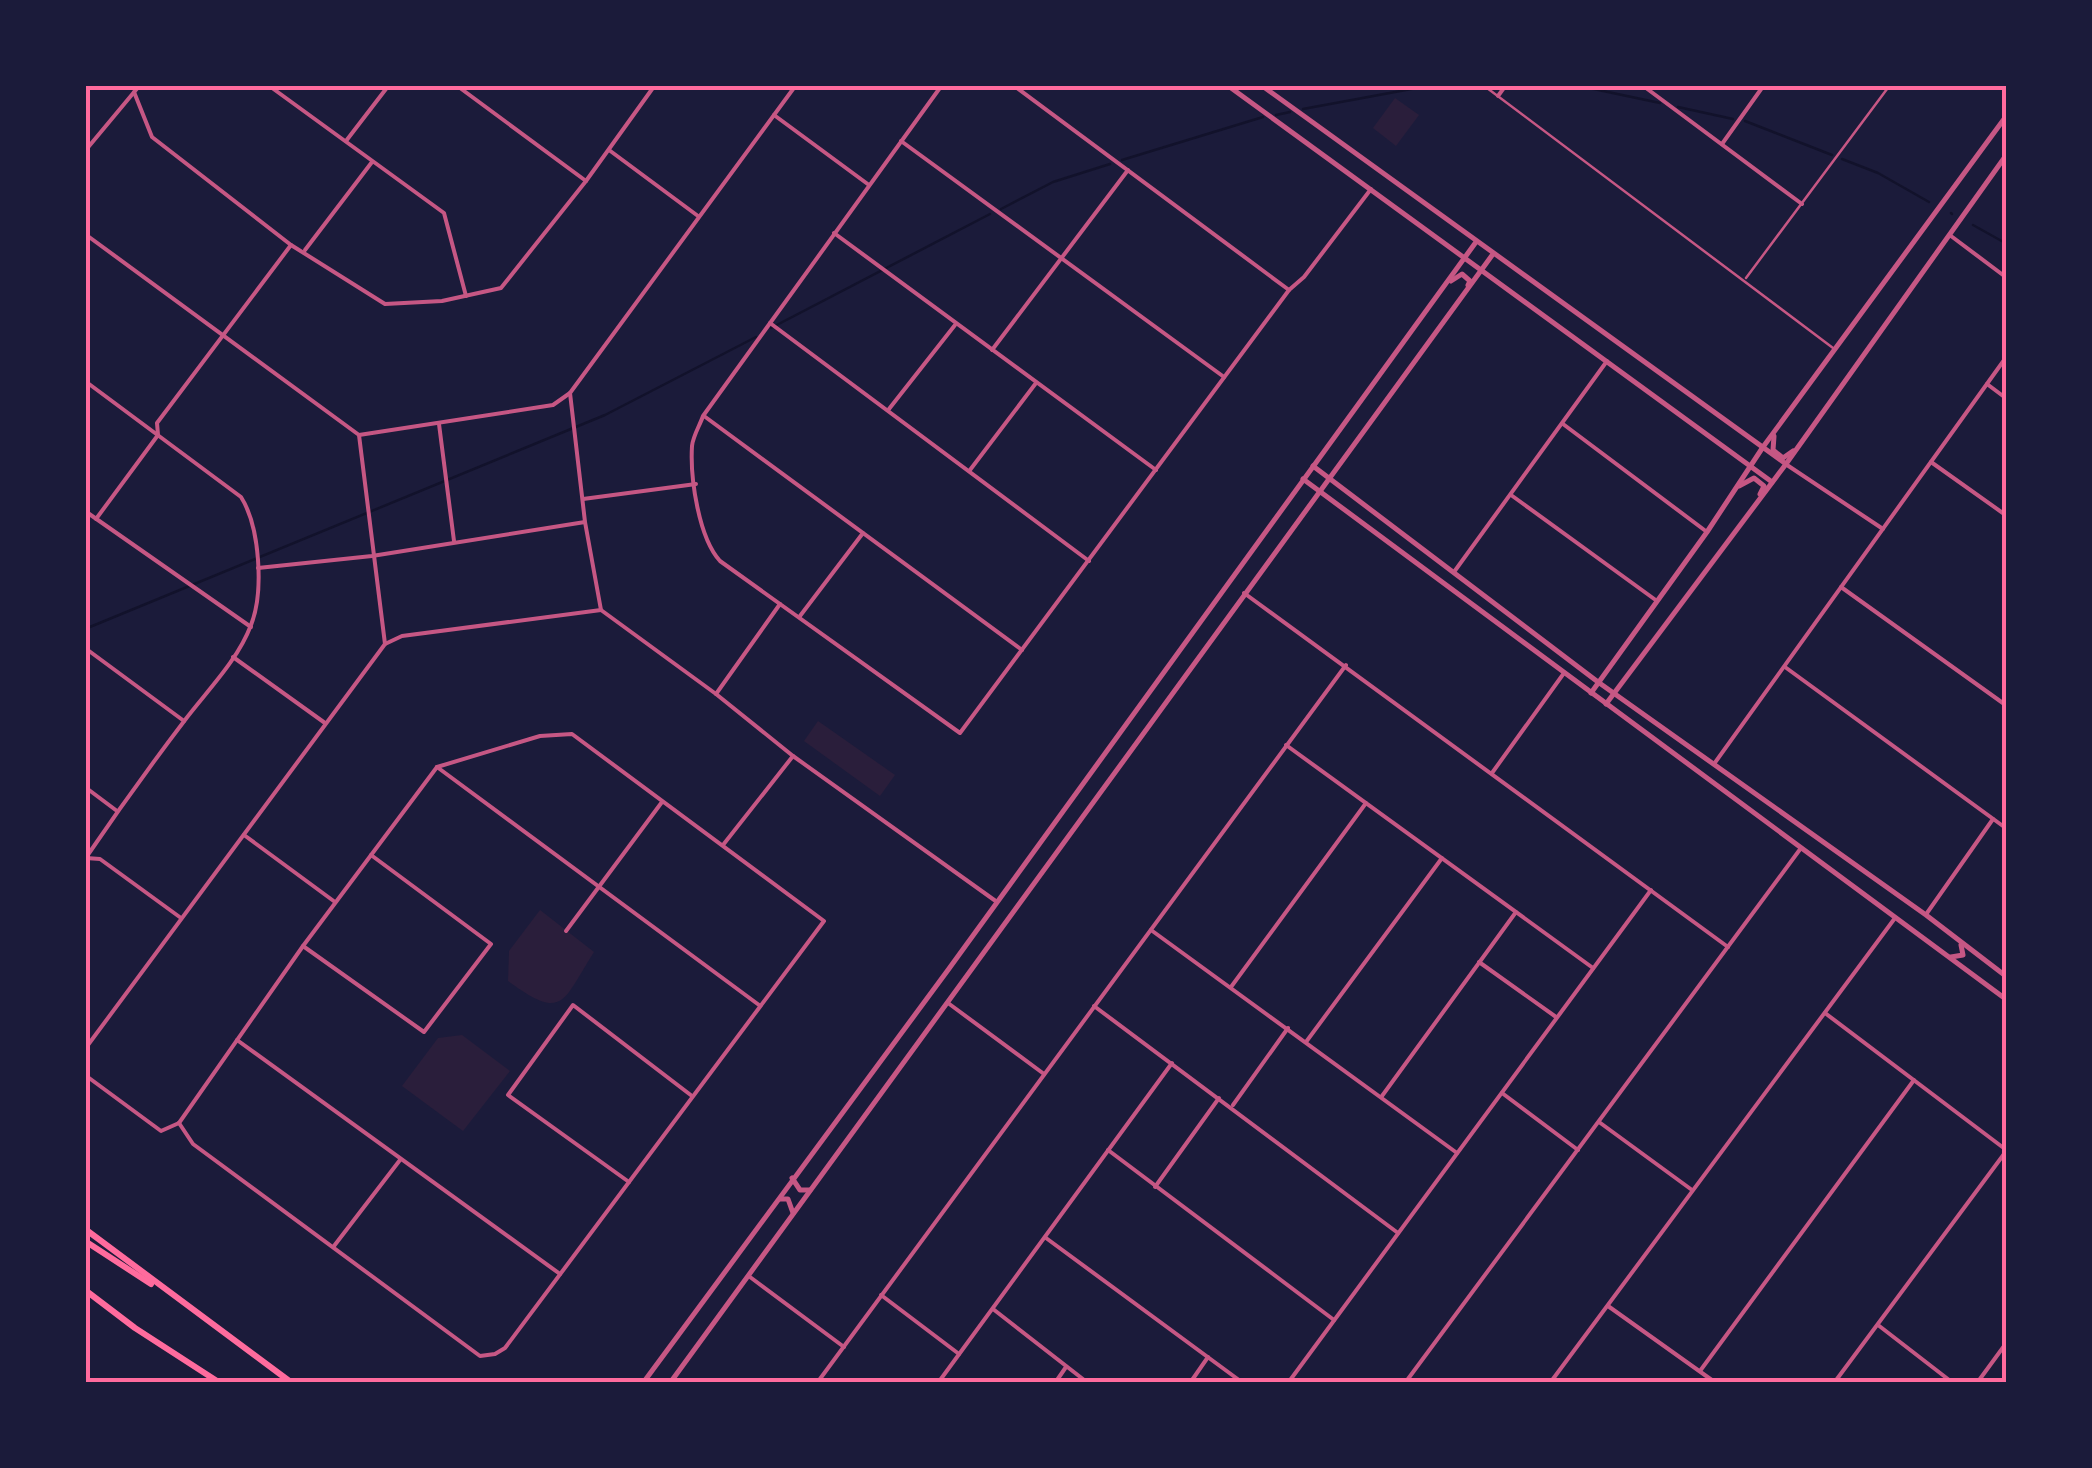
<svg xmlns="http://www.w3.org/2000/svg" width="2092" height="1468" viewBox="0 0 2092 1468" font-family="'Varela Round',sans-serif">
  <rect width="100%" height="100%" fill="#1b1b3a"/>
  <g fill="#2a1e3b">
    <polygon points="1395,98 1419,115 1396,146 1373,128"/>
    <polygon points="818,721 895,775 880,796 804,741"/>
    <path d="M540,910L594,952C562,1002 564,1022 508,981L509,951Z"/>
    <polygon points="462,1035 510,1071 463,1131 402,1086 438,1038"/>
  </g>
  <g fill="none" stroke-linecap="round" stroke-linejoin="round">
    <g stroke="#12122b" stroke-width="2.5">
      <polyline points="1468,85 1471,85"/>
      <polyline points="1495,86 1500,86"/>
      <polyline points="1512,86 1589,88 1660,103"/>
      <polyline points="1678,107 1733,119"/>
      <polyline points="1303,109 1433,85"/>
      <polyline points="1276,115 1290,112"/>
      <polyline points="1745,121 1832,155"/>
      <polyline points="1842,159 1878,173 1929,202"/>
      <polyline points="1122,160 1263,117"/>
      <polyline points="1001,209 1053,182 1110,164"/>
      <polyline points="1951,213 1952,214"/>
      <polyline points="1973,225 2007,244"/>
      <polyline points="771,328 990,214"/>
      <polyline points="85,629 605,415 756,337"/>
    </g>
    <g stroke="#c65784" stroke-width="2.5">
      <polyline points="1483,85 1833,348"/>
      <polyline points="1746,278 1890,85"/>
    </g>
    <g stroke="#c65784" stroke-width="4">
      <polyline points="268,85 444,213 466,296"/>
      <polyline points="456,85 586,181"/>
      <path d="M942,85L703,416C700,425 693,436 692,446C690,479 699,538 720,561L960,733L1289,290L1304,277L1371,189"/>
      <polyline points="1013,85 1289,290"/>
      <polyline points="1642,85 1802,204"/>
      <polyline points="134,92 152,137 291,245 385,304 442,301 501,288 586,181 655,85"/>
      <polyline points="1498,96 1506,85"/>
      <polyline points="774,115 869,185"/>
      <polyline points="346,141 389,85"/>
      <polyline points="901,141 1224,377"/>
      <polyline points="1722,144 1764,85"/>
      <polyline points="609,150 698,216"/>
      <polyline points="85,151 140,85"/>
      <polyline points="834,233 1156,470"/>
      <polyline points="85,234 359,435 385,644 85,1049"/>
      <polyline points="1951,236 2007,278"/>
      <polyline points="305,250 372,162"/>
      <polyline points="770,323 1089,561"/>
      <polyline points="992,350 1128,170"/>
      <path d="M85,381L241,497C260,527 264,592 251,625C238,660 207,691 185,720C150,766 117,812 85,859"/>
      <polyline points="1987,384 2007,399"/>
      <polyline points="570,393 585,522 601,610 716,694 793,756 997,902"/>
      <polyline points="889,409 955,325"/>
      <polyline points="704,416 1022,650"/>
      <polyline points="439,424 454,541"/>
      <polyline points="1563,424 1707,532"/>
      <polyline points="359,435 553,405 570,393 796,85"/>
      <polyline points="1931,462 2007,516"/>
      <polyline points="1787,465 1883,529"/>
      <polyline points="970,470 1036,383"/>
      <polyline points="1511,495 1657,601"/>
      <polyline points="583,499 696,484"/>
      <polyline points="85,511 251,627"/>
      <polyline points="96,519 158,435 157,423 291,245"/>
      <polyline points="258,568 372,556 585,522"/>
      <polyline points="1454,572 1607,361"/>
      <polyline points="1841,587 2007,706"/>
      <polyline points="1244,593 1728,947"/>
      <polyline points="800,616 863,533"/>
      <polyline points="385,644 402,636 601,610"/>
      <polyline points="85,648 184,721"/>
      <polyline points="233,657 325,723"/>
      <polyline points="1785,667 2007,829"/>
      <polyline points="716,694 780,604"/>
      <polyline points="1286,745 1593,968"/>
      <polyline points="1714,764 2007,356"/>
      <polyline points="437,767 759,1005"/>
      <polyline points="1492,773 1564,673"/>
      <polyline points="85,787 117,811"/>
      <polyline points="244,835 335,902"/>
      <polyline points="723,845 793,756"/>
      <polyline points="86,858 100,859 181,918"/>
      <polyline points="1927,913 1993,819"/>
      <polyline points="1151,930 1457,1153"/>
      <polyline points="566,931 662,802"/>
      <polyline points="303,946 424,1032 491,944 371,855"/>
      <polyline points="1479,962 1556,1017"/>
      <polyline points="1231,987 1366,803"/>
      <polyline points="948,1003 1044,1074"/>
      <polyline points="1094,1006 1398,1233"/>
      <polyline points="1825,1013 2005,1149"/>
      <polyline points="237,1040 560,1274"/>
      <polyline points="1306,1042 1442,858"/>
      <polyline points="85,1075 161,1131 179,1123"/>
      <polyline points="1502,1093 1578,1150"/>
      <polyline points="1382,1096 1516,912"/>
      <polyline points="1233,1105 1288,1028"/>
      <polyline points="1599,1122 1692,1190"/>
      <polyline points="179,1123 193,1144 480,1356 495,1354 505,1348 824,921 572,734 540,736 437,767"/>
      <polyline points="179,1123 303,946 437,767"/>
      <polyline points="1108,1150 1334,1320"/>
      <polyline points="629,1182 508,1095 573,1005 692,1096"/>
      <polyline points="1155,1187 1219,1098"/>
      <polyline points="1046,1238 1243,1383"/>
      <polyline points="334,1246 400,1160"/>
      <polyline points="750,1277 844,1347"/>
      <polyline points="881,1295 959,1354"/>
      <polyline points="1608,1306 1716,1383"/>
      <polyline points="993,1309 1088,1383"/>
      <polyline points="1878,1325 1953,1383"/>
      <polyline points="1700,1371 1914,1080"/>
      <polyline points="817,1383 1346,665"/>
      <polyline points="938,1383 1172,1063"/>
      <polyline points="1055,1383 1066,1367"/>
      <polyline points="1190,1383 1208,1357"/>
      <polyline points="1288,1383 1651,890"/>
      <polyline points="1405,1383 1801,848"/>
      <polyline points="1550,1383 1895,918"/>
      <polyline points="1834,1383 2007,1150"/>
      <polyline points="1977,1383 2007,1342"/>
    </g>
    <g stroke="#c65784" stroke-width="5">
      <polyline points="1227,85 1772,482"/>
      <polyline points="1261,85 1786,464"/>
      <polyline points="1451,281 1462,274 1470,281 1468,285"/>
      <polyline points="1774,436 1773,450 1783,458 1793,451"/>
      <polyline points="1313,466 1598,682 1926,915 2007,977"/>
      <polyline points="1303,479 2007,1000"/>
      <polyline points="1739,486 1754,478 1764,486 1760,494"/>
      <polyline points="1591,693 1707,532 1763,447 2007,115"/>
      <polyline points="1606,704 1786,464 2007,154"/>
      <polyline points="1951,957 1963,955 1961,945"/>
      <polyline points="792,1178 800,1190 810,1190"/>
      <polyline points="780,1199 788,1199 793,1213"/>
      <polyline points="643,1383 948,970 1476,242"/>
      <polyline points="670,1383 1493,254"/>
    </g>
    <g stroke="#ff6b9d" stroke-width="6">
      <polyline points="85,1229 292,1383"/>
      <polyline points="85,1241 151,1284"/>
      <polyline points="85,1290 135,1328 220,1383"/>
    </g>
  </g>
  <rect width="2092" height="1468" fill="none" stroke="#1b1b3a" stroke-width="175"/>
  <rect x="88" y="88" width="1916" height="1292" fill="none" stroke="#ff6b9d" stroke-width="4"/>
</svg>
